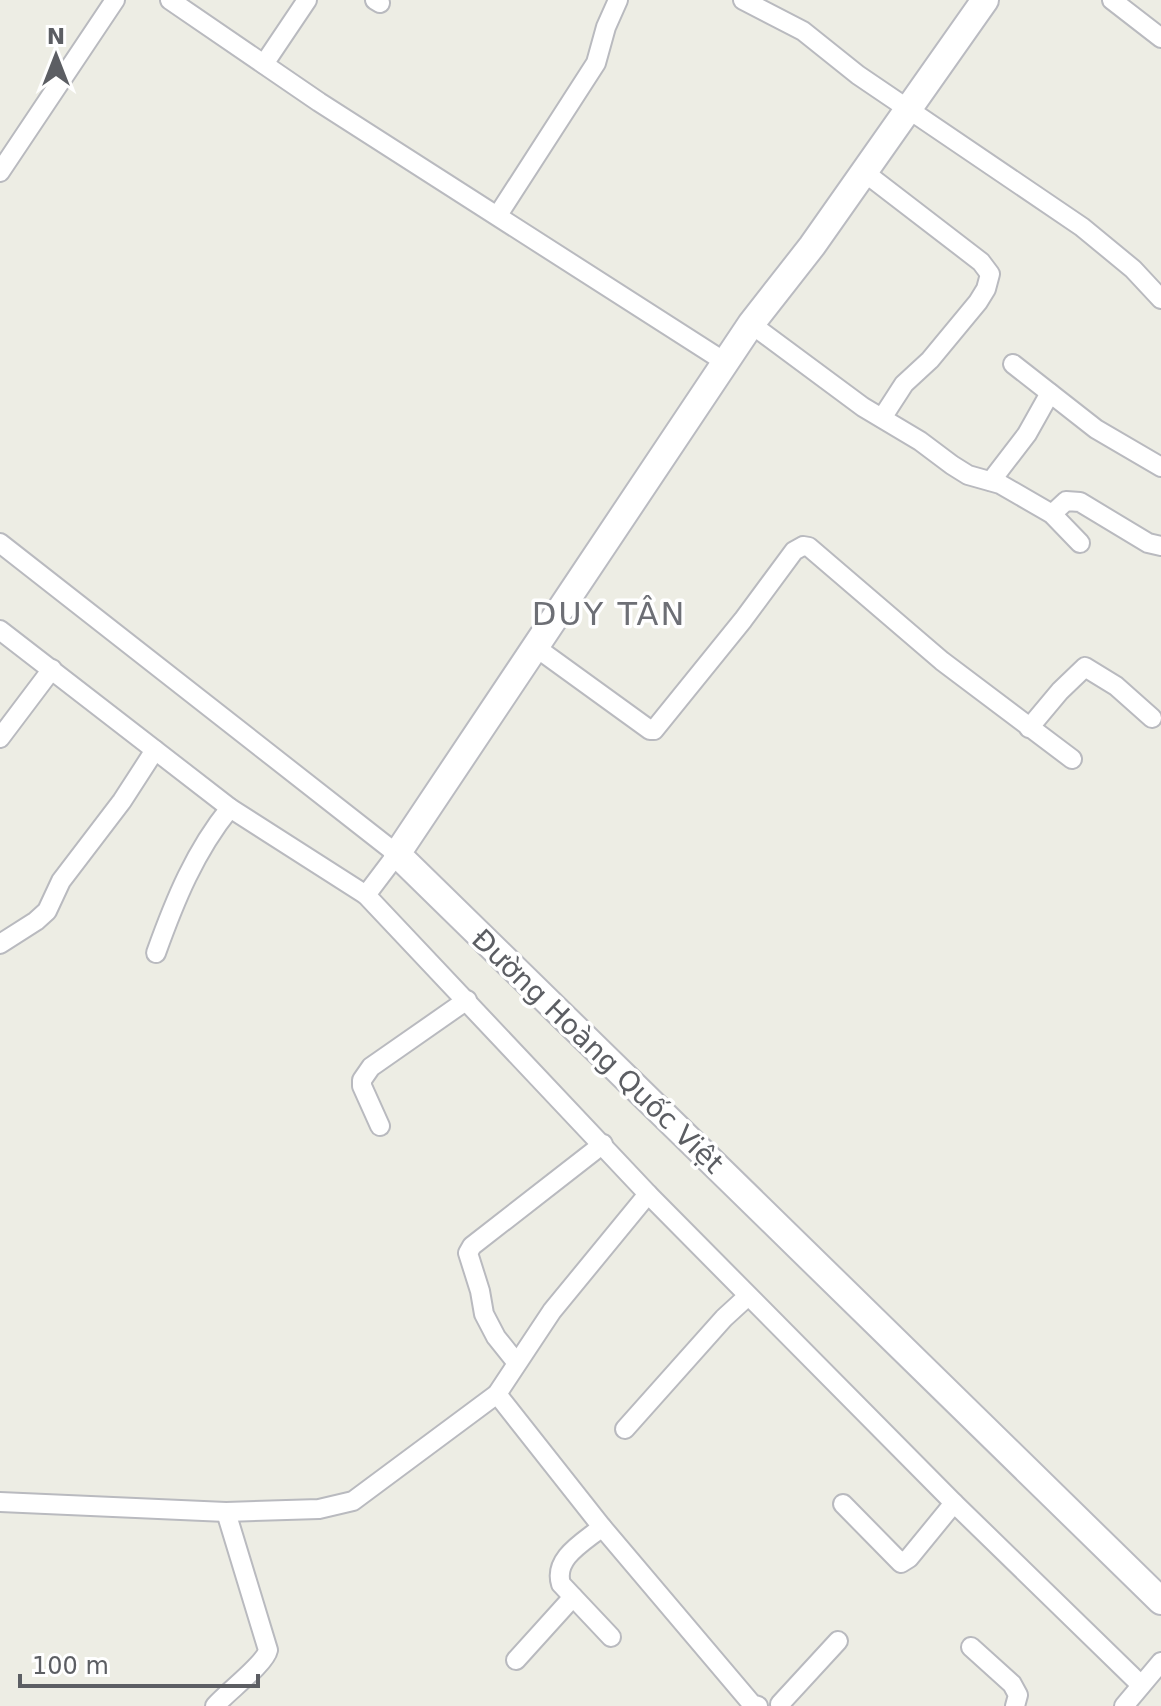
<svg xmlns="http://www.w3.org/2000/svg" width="1161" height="1706" viewBox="0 0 1161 1706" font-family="'DejaVu Sans',sans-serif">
  <rect width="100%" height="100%" fill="#edede4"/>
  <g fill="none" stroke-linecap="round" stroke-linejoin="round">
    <g stroke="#b9babf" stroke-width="22">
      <g id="street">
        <polyline points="170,0 319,102 725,362"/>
        <polyline points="375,0 380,3"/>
        <polyline points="743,0 803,31 858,75 1082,227 1133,269 1161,299"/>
        <polyline points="1112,0 1161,38"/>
        <polyline points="264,64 307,0"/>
        <polyline points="0,172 115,0"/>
        <polyline points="864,172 981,262 990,274 986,289 978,302 930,360 904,384 882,418"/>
        <polyline points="498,215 596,63 606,27 618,0"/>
        <polyline points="751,324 863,407 920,441 952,465 968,475 1000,484 1052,514 1080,543"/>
        <polyline points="1013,364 1096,429 1161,467"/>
        <polyline points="991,481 1027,434 1050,393"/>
        <polyline points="1052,514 1066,501 1080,502 1148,543 1161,546"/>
        <polyline points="0,543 397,854 366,895 648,1194 954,1503 1141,1685"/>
        <polyline points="0,630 230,808 366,895"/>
        <polyline points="534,646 650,730 654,730 743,620 794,551 803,546 809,547 942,661 1072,759"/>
        <polyline points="1029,728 1060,691 1085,667 1116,686 1152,718"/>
        <polyline points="0,738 52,669"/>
        <polyline points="0,944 36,921 47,911 61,881 122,801 155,750"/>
        <path d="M156,953C175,900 195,851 230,808"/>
        <polyline points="380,1126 362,1086 362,1080 371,1067 467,1000"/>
        <polyline points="516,1362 496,1337 484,1314 480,1291 468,1253 472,1246 603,1144"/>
        <polyline points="497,1394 602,1527 752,1704 758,1706"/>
        <polyline points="625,1429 724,1318 748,1296"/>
        <polyline points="0,1502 226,1512 319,1509 353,1501 497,1394 552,1311 648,1194"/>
        <polyline points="843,1504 901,1563 909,1558 954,1503"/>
        <path d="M602,1527C584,1542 553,1558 561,1584L611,1637"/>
        <polyline points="971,1647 1012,1684 1018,1695 1015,1706"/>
        <polyline points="516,1660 573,1597"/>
        <polyline points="780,1704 838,1641"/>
        <path d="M215,1706C227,1692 265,1664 268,1650L226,1512"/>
        <polyline points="1124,1706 1161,1662"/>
      </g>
    </g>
    <g stroke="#babbc1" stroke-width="30">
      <polyline id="secondary" points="985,0 812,246 751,324 397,854 1161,1601"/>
    </g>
    <use href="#street" stroke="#fff" stroke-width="18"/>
    <use href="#secondary" stroke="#fff" stroke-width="26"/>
  </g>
  <g text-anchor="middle" stroke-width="7" stroke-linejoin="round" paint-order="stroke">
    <g font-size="28" fill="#5c5e63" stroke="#fff">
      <text transform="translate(598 1051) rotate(44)" y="10">Đường Hoàng Quốc Việt</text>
    </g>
    <g font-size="32" letter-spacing="2" fill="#6d6f75" stroke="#fff">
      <text x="609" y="625">DUY TÂN</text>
    </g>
  </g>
  <g transform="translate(56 56)" stroke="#ffffff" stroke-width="6" paint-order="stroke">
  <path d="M0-6L14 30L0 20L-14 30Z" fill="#5c5e63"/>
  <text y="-12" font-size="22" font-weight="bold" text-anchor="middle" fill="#5c5e63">N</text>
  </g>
  <path d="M20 1674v12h238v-12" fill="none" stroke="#5c5e63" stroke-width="4"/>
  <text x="32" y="1674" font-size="24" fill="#5c5e63" stroke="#ffffff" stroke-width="6" paint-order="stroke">100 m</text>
</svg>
